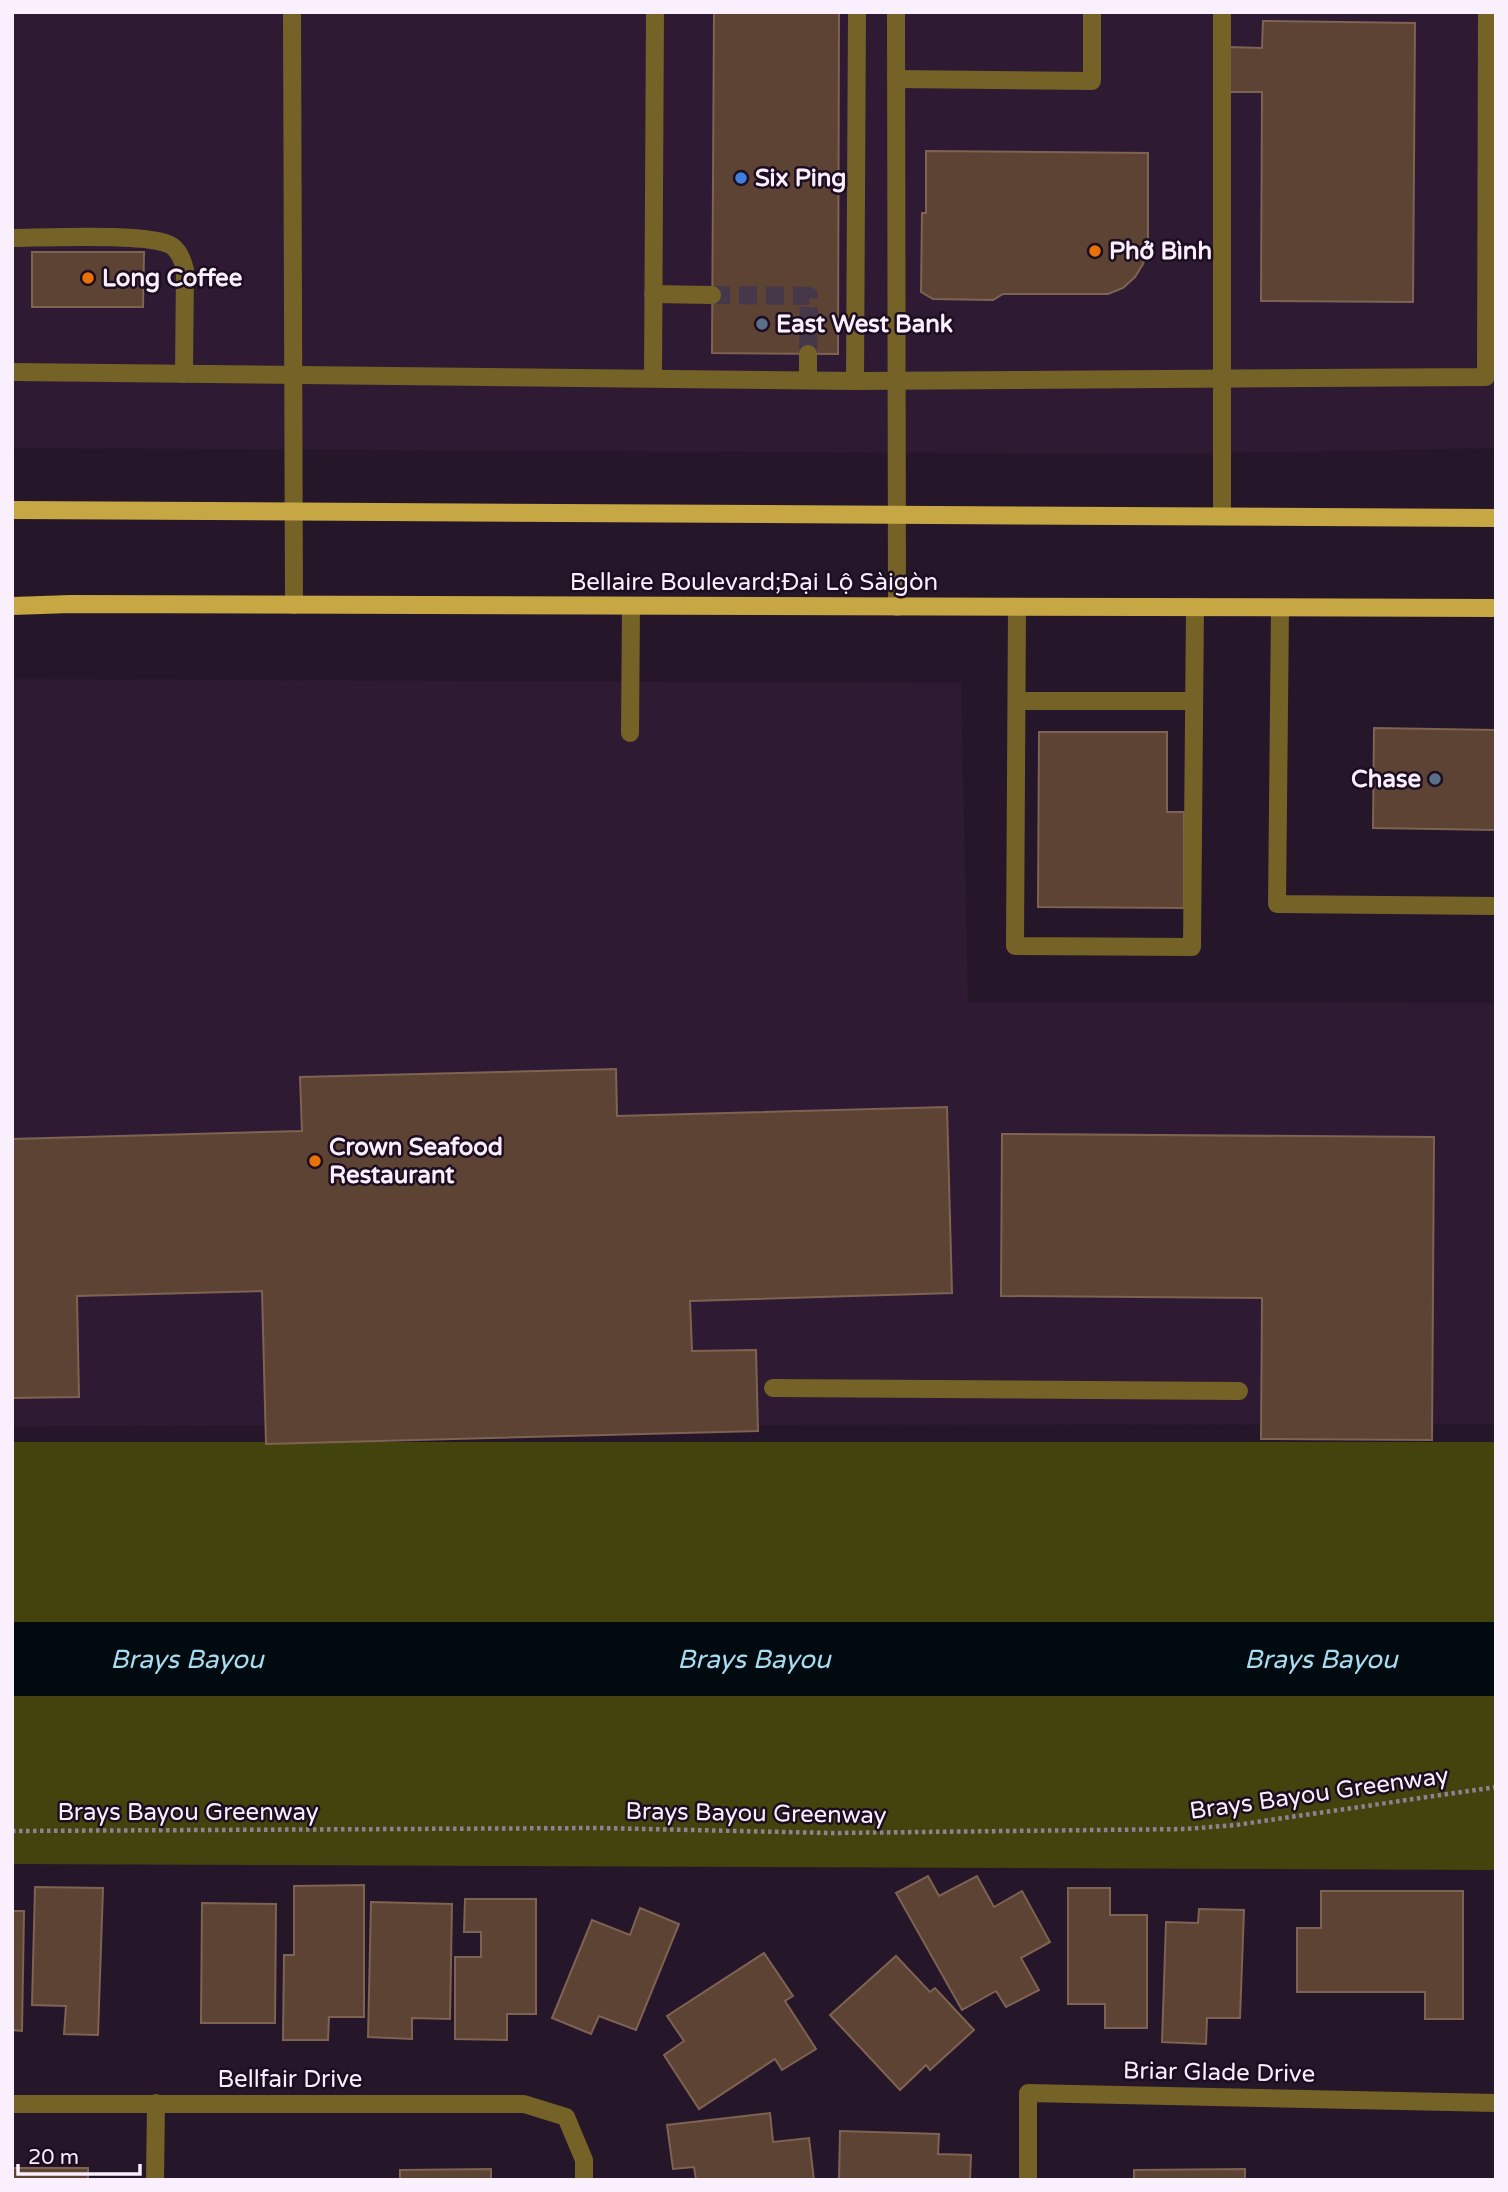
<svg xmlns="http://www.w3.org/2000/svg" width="1508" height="2192" viewBox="0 0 1508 2192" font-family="'Varela Round',sans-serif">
  <rect width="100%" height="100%" fill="#26162a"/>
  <g fill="#2f1a34">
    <polygon points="12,12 1496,12 1496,448 1170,454 12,448"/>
    <polygon points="12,679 961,683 968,1002 1496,1003 1496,1424 12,1426"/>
  </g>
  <polygon fill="#43440d" points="12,1442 1496,1442 1496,1870 12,1864"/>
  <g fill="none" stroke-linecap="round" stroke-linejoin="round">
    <path stroke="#000a0f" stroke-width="74" id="s1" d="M12,1659H1496"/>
  </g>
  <g fill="#5d4333" stroke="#7e6352" stroke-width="2">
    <polygon points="714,12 839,12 838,354 712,353"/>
    <polygon points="1263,21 1415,23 1413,302 1261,301 1262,92 1229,92 1229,47 1262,48"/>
    <polygon points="926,151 1148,153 1148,249 1143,264 1135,277 1123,288 1108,294 1003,294 993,300 933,299 921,292 922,213 926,213"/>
    <polygon points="32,252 144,252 143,307 32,307"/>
    <polygon points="1374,728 1496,730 1496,830 1373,828"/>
    <polygon points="1039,732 1167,732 1167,812 1184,812 1184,908 1038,907"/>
    <polygon points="616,1069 617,1116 947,1107 952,1293 690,1301 692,1351 756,1350 758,1431 266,1444 262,1291 77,1296 79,1397 12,1398 12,1139 302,1131 300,1077"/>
    <polygon points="1002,1134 1434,1137 1432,1440 1261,1439 1262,1298 1001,1296"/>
    <polygon points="928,1876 939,1896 977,1876 994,1907 1022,1891 1050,1942 1021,1958 1039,1990 1006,2007 996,1991 962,2010 896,1893"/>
    <polygon points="364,1885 364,2017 329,2017 328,2040 283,2040 284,1955 294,1955 294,1886"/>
    <polygon points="35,1887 103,1888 98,2035 64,2034 66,2006 32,2005"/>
    <polygon points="1068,1888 1110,1888 1110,1915 1147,1915 1147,2028 1105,2028 1105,2004 1068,2004"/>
    <polygon points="1321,1891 1463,1891 1463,2019 1425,2019 1425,1992 1297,1992 1297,1928 1321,1928"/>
    <polygon points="465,1899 536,1899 536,2014 507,2014 507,2040 455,2039 455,1957 481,1957 481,1932 464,1932"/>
    <polygon points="371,1902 452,1904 450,2019 412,2018 412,2039 368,2037"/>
    <polygon points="202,1903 276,1904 275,2023 201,2023"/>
    <polygon points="640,1908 679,1924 636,2030 599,2016 591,2034 552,2018 592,1920 630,1935"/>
    <polygon points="1199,1909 1244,1910 1240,2018 1207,2018 1206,2044 1162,2042 1166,1922 1198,1923"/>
    <polygon points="12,1911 24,1911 22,2031 12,2030"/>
    <polygon points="764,1953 793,1996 785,2001 816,2049 782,2070 775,2059 699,2109 664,2055 684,2041 667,2016"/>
    <polygon points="896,1956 930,1992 935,1988 974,2030 930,2070 926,2065 900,2090 830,2015"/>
    <polygon points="770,2113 773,2142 809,2138 814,2180 696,2180 694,2167 673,2169 667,2125"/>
    <polygon points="840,2131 939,2134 938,2154 971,2155 970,2180 839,2180"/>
    <rect x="12" y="2168" width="76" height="12"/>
    <polygon points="491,2169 491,2180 400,2180 400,2170"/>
    <polygon points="1245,2169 1245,2180 1134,2180 1134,2170"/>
  </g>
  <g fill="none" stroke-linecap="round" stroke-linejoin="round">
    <polyline stroke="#46374a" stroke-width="18" stroke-dasharray="18 9" stroke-linecap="butt" points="712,295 809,296 808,354"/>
    <polyline stroke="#8e8192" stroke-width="4.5" stroke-dasharray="3.5 3.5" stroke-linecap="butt" points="12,1831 598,1828 832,1833 1185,1829 1236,1825 1496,1787"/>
    <g stroke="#746226" stroke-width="18">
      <polyline points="292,12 294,605"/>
      <polyline points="896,12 897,607"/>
      <polyline points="1222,12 1222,516"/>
      <polyline points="896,79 1092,81 1092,12"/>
      <path d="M12,238C42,238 152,232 172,246C180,252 183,261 185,270L184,374"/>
      <polyline points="653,294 712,295"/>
      <polyline points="12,372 855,381 1486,377 1487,12"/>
      <polyline points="653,378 655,12"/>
      <polyline points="808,380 808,354"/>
      <polyline points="855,381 857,12"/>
      <polyline points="1017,607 1015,946 1192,947 1195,607"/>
      <polyline points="1280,608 1277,904 1496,906"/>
      <polyline points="1017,701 1194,701"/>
      <polyline points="630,733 631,606"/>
      <polyline points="773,1388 1239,1391"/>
      <polyline points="12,2104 524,2104 566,2117 584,2160 584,2180"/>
      <polyline points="155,2180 156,2103"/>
      <polyline points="1028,2180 1028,2093 1496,2103"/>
    </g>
    <g stroke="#c6a743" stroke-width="18">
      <polyline points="12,510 1496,518"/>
      <polyline points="12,606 71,604 1496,608"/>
    </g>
  </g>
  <circle fill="#3f7fe0" stroke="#1d0d20" stroke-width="2.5" cx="741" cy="178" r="7"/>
  <g fill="#e8710a" stroke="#1d0d20" stroke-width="2.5">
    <circle cx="1095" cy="251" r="7"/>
    <circle cx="88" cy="278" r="7"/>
    <circle cx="315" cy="1161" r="7"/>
  </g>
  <g fill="#5c6f8a" stroke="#1d0d20" stroke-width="2.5">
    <circle cx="762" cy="324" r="7"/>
    <circle cx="1435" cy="779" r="7"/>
  </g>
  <g text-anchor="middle" stroke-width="5" stroke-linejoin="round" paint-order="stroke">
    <g font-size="24" font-weight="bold" fill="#faeffd" stroke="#1d0d20" text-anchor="start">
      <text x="755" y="186">Six Ping</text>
      <text x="1109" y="259">Phở Bình</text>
      <text x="102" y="286">Long Coffee</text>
      <text x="776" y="332">East West Bank</text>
      <text x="1421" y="787" text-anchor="end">Chase</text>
      <text x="329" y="1155">Crown Seafood<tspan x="329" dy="28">Restaurant</tspan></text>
    </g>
    <g font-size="24" fill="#faeffd" stroke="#1d0d20">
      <text x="754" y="590">Bellaire Boulevard;Đại Lộ Sàigòn</text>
      <text transform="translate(1319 1793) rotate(-8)" y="8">Brays Bayou Greenway</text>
      <text x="188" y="1820">Brays Bayou Greenway</text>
      <text transform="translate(756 1813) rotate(1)" y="8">Brays Bayou Greenway</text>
      <text transform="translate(1219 2072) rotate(1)" y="8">Briar Glade Drive</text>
      <text x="290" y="2087">Bellfair Drive</text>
    </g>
    <g font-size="26" font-style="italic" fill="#a8dcf1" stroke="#1d0d20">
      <text dy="9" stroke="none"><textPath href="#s1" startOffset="175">Brays Bayou</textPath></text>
      <text dy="9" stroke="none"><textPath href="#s1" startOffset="742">Brays Bayou</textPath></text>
      <text dy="9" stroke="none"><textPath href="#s1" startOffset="1309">Brays Bayou</textPath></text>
    </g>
  </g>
  <rect width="1508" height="2192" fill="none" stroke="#faeffd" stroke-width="28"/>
  <path d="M18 2164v10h122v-10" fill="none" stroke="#faeffd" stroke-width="3.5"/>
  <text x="28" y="2164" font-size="21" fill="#faeffd" stroke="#1d0d20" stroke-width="5" paint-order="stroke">20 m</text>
</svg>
